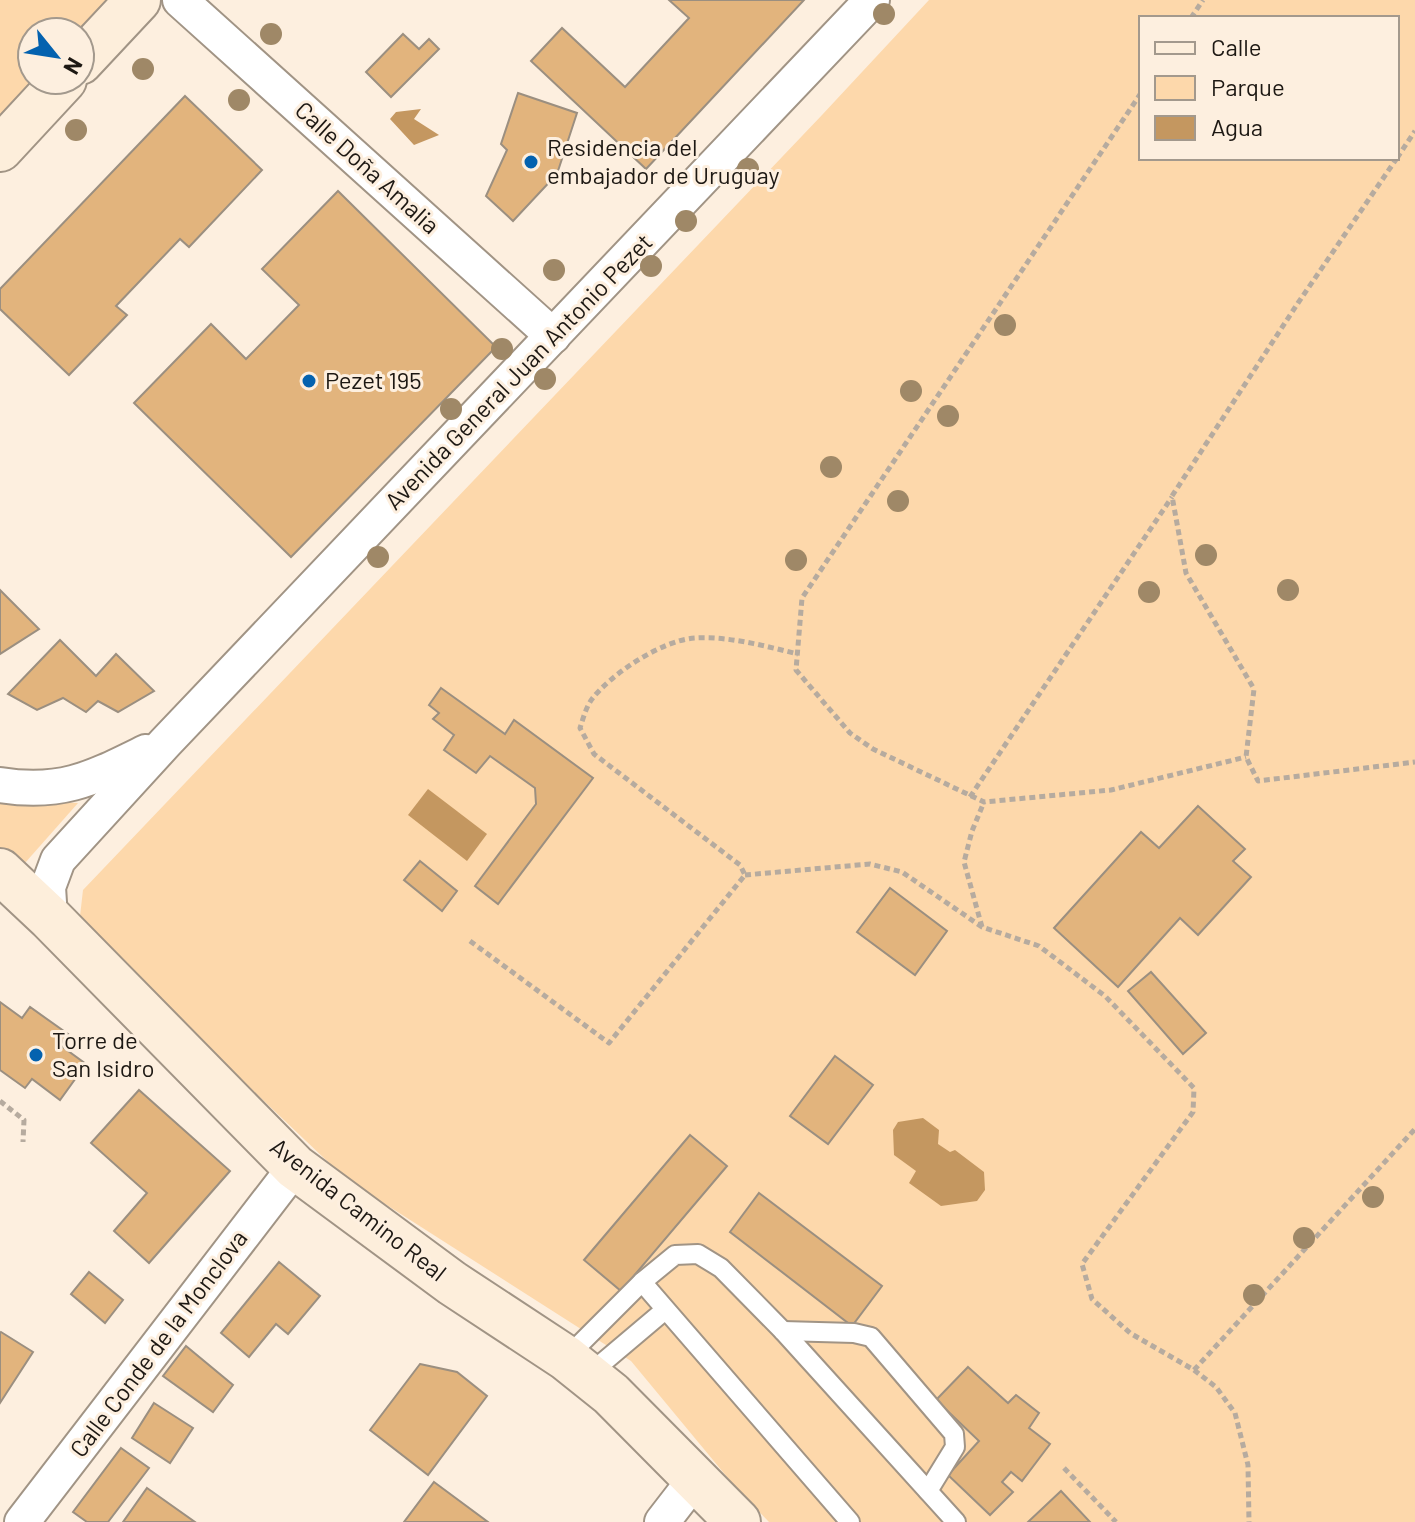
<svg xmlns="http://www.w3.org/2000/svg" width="1415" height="1522" viewBox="0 0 1415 1522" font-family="Barlow,sans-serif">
  <rect width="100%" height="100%" fill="#fdefdf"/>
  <g fill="#fdd8ab" fill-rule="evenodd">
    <polygon points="0,0 124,0 80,32 32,32 32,80 48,80 0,131"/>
    <path d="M929,0H1415V1522H769L737,1489L631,1361L346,1179L79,925L83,890L822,115ZM1141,18H1397V158H1141Z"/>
    <polygon points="0,799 78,803 17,872 0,854"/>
  </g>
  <g fill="#c49760">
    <polygon points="421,109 414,119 439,135 414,145 390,119 396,112"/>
    <polygon points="428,789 487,834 467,861 408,815"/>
    <polygon points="923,1118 939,1130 938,1144 950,1152 955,1150 984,1172 985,1190 977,1201 941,1206 909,1183 916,1171 894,1155 893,1130 898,1122"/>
  </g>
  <g fill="#e2b47d" stroke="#9b8f80" stroke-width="2">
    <polygon points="669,0 804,0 646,169 531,61 562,28 625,87 689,18"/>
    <polygon points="403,34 419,49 429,39 439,49 391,97 366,72"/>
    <polygon points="518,93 577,113 557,174 513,221 486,196 507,150 501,144"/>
    <polygon points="185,96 262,170 189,247 180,239 116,306 127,315 69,375 0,309 0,289"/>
    <polygon points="338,191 496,347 291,557 134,403 211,324 246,359 299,305 262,269"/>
    <polygon points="0,590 39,629 0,654"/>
    <polygon points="60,640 96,676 116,654 154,691 118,712 98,701 86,712 63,698 37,710 8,694"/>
    <polygon points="441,688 505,734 514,720 593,778 498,904 475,886 536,804 535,788 490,756 476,773 444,750 454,735 433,719 439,713 429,705"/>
    <polygon points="1198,806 1245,849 1233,861 1251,877 1198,935 1180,918 1118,987 1054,928 1141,832 1159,848"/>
    <polygon points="420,861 457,891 442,911 404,880"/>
    <polygon points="890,888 947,931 915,975 857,932"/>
    <polygon points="1151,972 1206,1033 1183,1054 1128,991"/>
    <polygon points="0,1002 22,1018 30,1007 68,1034 60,1045 86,1064 60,1100 32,1079 25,1088 0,1070"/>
    <polygon points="835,1056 873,1085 828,1144 790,1116"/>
    <polygon points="139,1090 230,1171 149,1263 114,1231 147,1193 91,1143"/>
    <polygon points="690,1135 727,1166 621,1291 584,1260"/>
    <polygon points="759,1193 882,1286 852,1326 730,1232"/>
    <polygon points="279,1262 320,1296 288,1334 276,1324 249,1357 221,1333"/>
    <polygon points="89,1272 123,1300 105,1323 71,1294"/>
    <polygon points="1,1332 33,1352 0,1403 0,1333"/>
    <polygon points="186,1346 233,1385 213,1412 163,1376"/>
    <polygon points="420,1364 457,1372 487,1396 428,1475 370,1430"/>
    <polygon points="968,1367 1008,1403 1016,1395 1039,1413 1029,1428 1050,1444 1022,1481 1011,1472 1002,1482 1013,1492 990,1515 948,1475 979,1441 936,1400"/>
    <polygon points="154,1403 193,1428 170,1463 132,1438"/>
    <polygon points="121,1448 149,1468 108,1522 87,1522 73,1512"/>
    <polygon points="434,1482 488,1522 404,1522"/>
    <polygon points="147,1488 195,1522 123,1522"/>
    <polygon points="1061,1491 1090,1522 1028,1522"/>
  </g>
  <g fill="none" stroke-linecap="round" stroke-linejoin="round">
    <g stroke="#a19485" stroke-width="22">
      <g id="lane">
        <polyline points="642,1282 850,1522"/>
        <polyline points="783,1331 854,1333 871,1337 954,1434 955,1447 928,1491"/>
        <polyline points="566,1358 642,1282 675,1255 698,1254 721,1268 783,1331 956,1522"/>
        <polyline points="588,1375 665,1310"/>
      </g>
    </g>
    <g stroke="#a19485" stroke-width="38">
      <g id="street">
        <polyline points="180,0 553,336"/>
        <path d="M0,785C62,795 93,778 146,752"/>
        <polyline points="50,918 48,887 58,860 165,743 872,0"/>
        <polyline points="22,1522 295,1167"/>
        <polyline points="662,1522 696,1478"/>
      </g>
    </g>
    <g stroke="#a19485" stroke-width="48">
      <g id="secondary">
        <polyline points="80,62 138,0"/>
        <polyline points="0,149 64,80"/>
        <polyline points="0,871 50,918 295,1167 452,1283 566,1358 611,1394 738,1522"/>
      </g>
    </g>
    <g stroke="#b6ab9f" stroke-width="5" stroke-dasharray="6 4" stroke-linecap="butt">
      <polyline points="1191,18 1203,0"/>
      <polyline points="1141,93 802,598 796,670 850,733 873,749 984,802 1111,790 1246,757"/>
      <polyline points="1397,158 1298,303 1172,496 1186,573 1254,689 1246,757 1258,781 1415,762"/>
      <polyline points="1397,158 1415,131"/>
      <polyline points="970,797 1172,497"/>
      <polyline points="745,875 870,864 902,872 982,927 1039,946 1105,996 1194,1088 1193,1112 1082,1264 1092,1299 1130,1333 1194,1370 1216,1387 1235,1413 1248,1465 1249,1522"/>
      <polyline points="982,927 964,862 972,831 984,802"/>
      <path d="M470,941L609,1043L745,875L740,865L594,754L580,728C583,719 586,707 592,699C611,674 662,640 695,638C729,636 765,646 798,654"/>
      <polyline points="0,1101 24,1120 23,1142"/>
      <polyline points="1194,1370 1415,1129"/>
      <polyline points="1064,1468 1116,1522"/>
    </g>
    <use href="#lane" stroke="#fff" stroke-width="18"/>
    <use href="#street" stroke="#fff" stroke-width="34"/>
    <use href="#secondary" stroke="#fdeedb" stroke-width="44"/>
  </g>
  <g fill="#9f8867">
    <circle cx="884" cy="14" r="11"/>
    <circle cx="271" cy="34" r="11"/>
    <circle cx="143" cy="69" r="11"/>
    <circle cx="239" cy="100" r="11"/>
    <circle cx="76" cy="130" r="11"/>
    <circle cx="748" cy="169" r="11"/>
    <circle cx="686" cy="221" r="11"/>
    <circle cx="651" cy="266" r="11"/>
    <circle cx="554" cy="270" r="11"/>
    <circle cx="1005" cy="325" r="11"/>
    <circle cx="502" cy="349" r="11"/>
    <circle cx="545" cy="379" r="11"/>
    <circle cx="911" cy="391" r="11"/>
    <circle cx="451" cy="409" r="11"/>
    <circle cx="948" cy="416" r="11"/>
    <circle cx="831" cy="467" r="11"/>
    <circle cx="898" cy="501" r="11"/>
    <circle cx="1206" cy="555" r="11"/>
    <circle cx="378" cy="557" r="11"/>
    <circle cx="796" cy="560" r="11"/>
    <circle cx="1288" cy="590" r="11"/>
    <circle cx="1149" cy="592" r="11"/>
    <circle cx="1373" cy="1197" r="11"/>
    <circle cx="1304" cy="1238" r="11"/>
    <circle cx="1254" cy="1295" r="11"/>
  </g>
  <g fill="#0462af" stroke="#fdefdf" stroke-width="3">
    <circle cx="531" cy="162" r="8"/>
    <circle cx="309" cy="381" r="8"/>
    <circle cx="36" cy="1055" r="8"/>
  </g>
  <g text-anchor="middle" stroke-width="6" stroke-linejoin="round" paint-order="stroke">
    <g font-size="24" fill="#1d1813" stroke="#fdefdf" text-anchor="start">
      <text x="547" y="156">Residencia del<tspan x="547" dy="28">embajador de Uruguay</tspan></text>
      <text x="325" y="389">Pezet 195</text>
      <text x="52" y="1049">Torre de<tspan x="52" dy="28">San Isidro</tspan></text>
    </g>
    <g font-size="24" fill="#1d1813" stroke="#fdefdf">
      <text transform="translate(367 168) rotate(42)" y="8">Calle Doña Amalia</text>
      <text transform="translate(519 372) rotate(-46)" y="8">Avenida General Juan Antonio Pezet</text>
      <text transform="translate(358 1210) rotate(38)" y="8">Avenida Camino Real</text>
      <text transform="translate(159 1344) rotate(-53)" y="8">Calle Conde de la Monclova</text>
    </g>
  </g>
  <rect x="1139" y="16" width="260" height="144" fill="#fdefdf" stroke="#a3998d" stroke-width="2"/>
  <rect x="1155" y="42" width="40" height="12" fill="#fdeedb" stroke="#a3998d" stroke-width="2"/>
  <text x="1211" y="56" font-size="24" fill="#1d1813">Calle</text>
  <rect x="1155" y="76" width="40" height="24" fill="#fdd8ab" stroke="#a3998d" stroke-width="2"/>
  <text x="1211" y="96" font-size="24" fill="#1d1813">Parque</text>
  <rect x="1155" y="116" width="40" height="24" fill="#c49760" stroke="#a3998d" stroke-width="2"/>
  <text x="1211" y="136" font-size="24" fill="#1d1813">Agua</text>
  <g transform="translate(56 56) rotate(120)"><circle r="38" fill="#fdefdf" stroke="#a3998d" stroke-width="2"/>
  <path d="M0-6L14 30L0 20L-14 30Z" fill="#0462af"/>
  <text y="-12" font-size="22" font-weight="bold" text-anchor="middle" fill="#1d1813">N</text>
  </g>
</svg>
